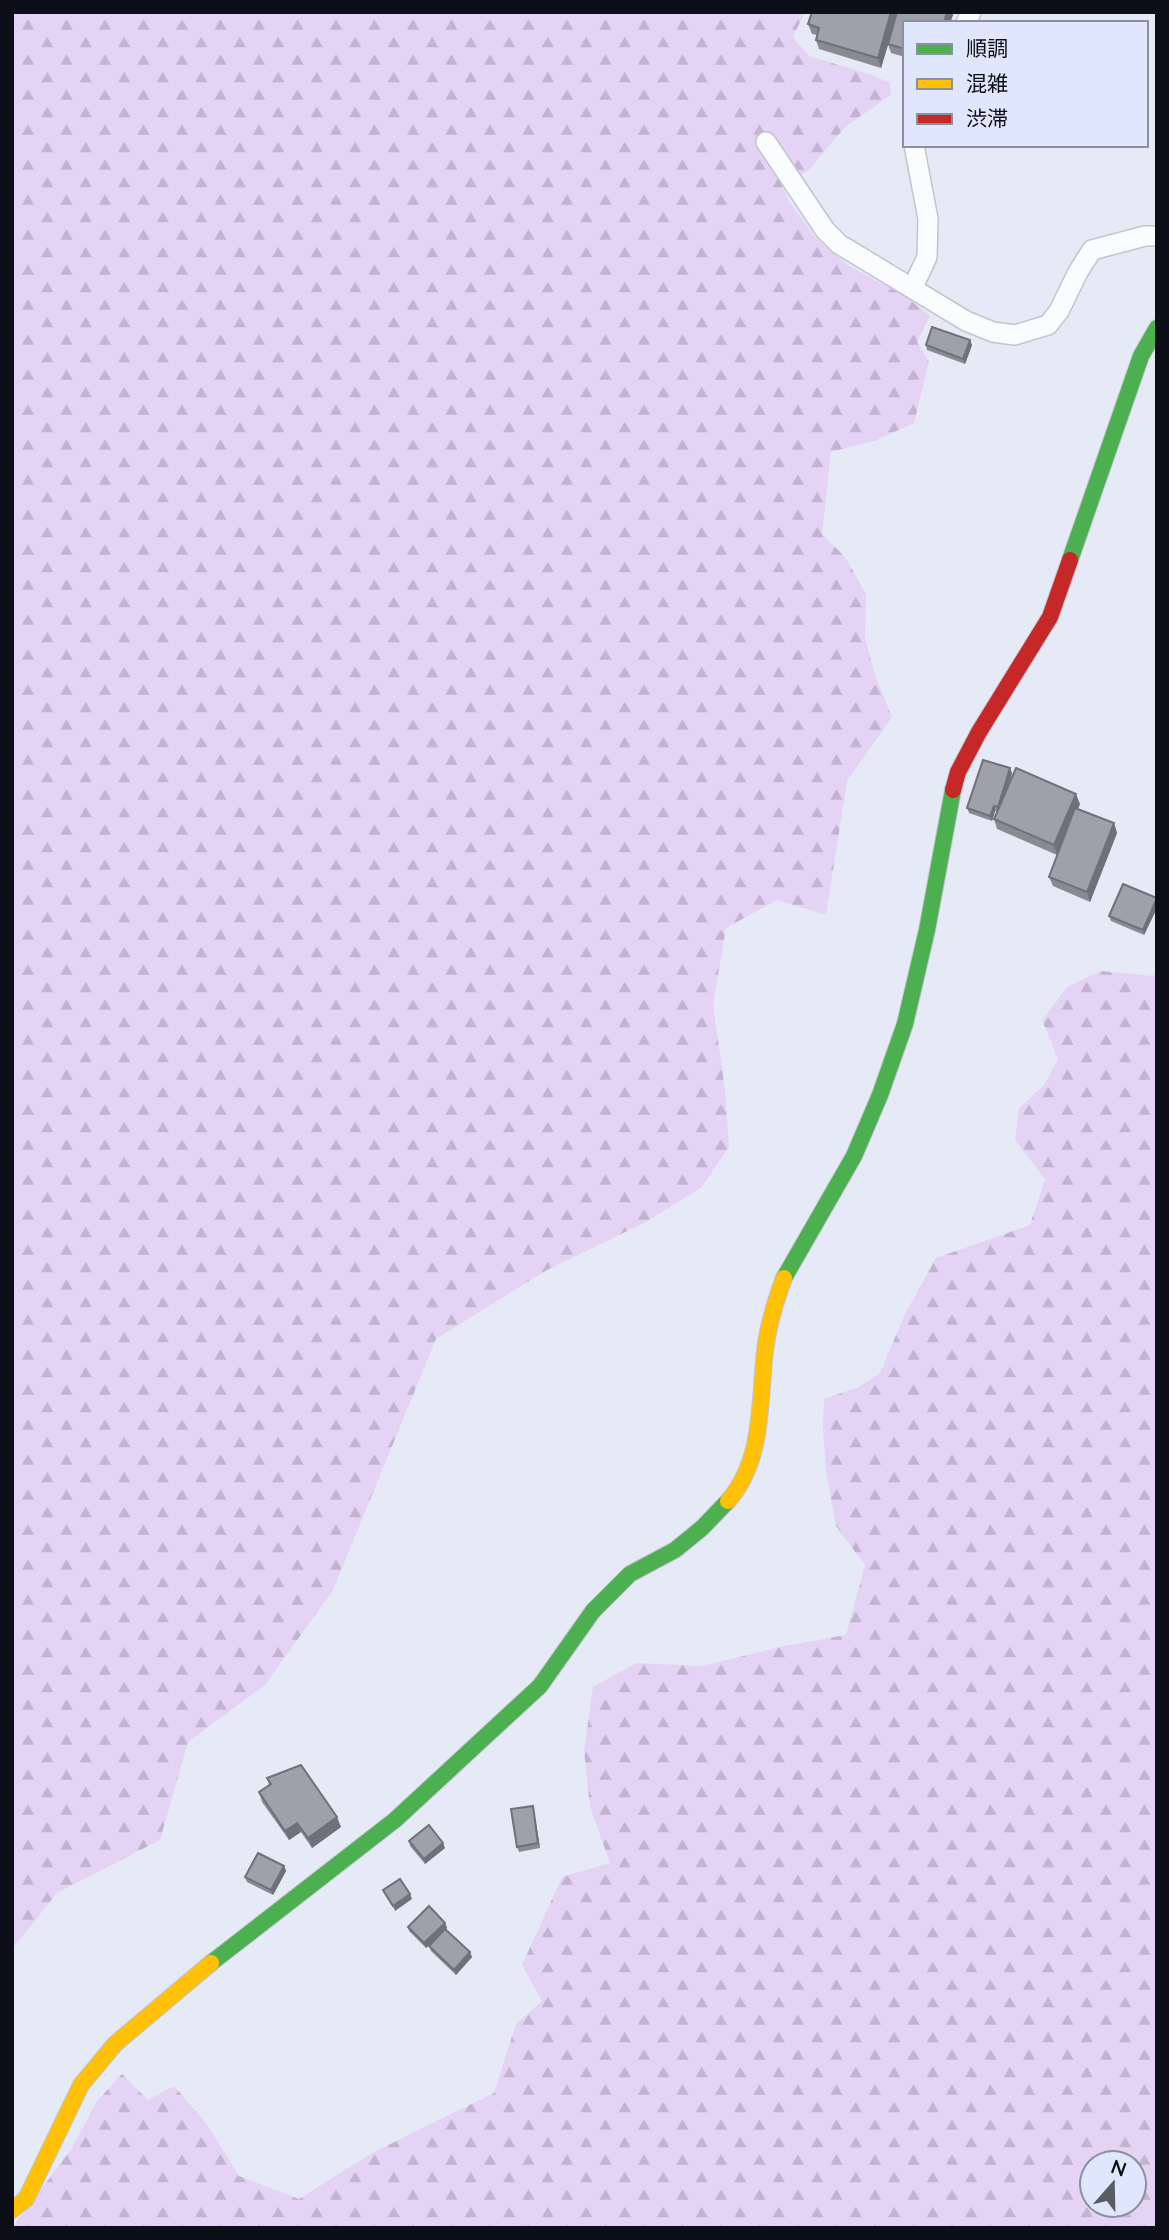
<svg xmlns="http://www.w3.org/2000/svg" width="1169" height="2240" viewBox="0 0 1169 2240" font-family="Lato,'Noto Sans JP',sans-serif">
  <defs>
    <pattern id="forest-firs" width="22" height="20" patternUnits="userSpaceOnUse" patternTransform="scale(1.75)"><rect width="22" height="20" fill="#e4d3f5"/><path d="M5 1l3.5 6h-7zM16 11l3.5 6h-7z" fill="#c2b4d1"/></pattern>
  </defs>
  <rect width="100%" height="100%" fill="#e6eaf6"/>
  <g fill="url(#forest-firs)" fill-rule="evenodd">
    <polygon points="12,12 805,12 793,37 809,56 872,75 890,83 891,95 845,127 808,171 781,184 789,201 816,238 849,266 905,296 930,316 917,342 929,362 914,423 874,441 831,452 822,534 845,557 866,594 865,638 875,675 892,717 847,781 826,915 777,900 726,928 713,1005 725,1090 729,1147 701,1188 644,1223 547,1270 436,1339 333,1590 265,1685 188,1742 160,1840 57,1893 12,1949"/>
    <path d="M1157,969V2228H12L72,2148L97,2101L122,2074L148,2100L174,2086L206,2123L239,2176L299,2199L374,2152L494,2093L516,2024L542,2001L522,1965L562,1877L610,1863L590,1807L584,1751L593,1687L636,1663L703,1666L784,1646L846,1635L865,1565L836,1526L826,1471L823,1429L824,1399L859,1387L880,1373L905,1314L936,1258L1030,1225L1045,1179L1015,1140L1019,1108L1044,1085L1058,1059L1042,1020L1067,987L1101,971L1153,976ZM1092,2163H1134V2205H1092Z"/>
  </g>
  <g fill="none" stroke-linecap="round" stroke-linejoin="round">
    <g stroke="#c1c5ce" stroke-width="22">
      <g id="lane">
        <polyline points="966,23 971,12"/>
        <polyline points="766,142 825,230 839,244 966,321 993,332 1015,335 1048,325 1059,311 1078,272 1092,250 1145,236 1157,236"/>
        <polyline points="913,287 927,257 928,219 914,145"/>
      </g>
    </g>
    <g stroke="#c1c5ce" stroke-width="18">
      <g id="fast">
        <polyline points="1070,560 1141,356 1157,328"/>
        <polyline points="784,1278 854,1156 880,1095 905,1024 927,930 953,790"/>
        <polyline points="211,1963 395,1820 540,1686 593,1611 630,1574 675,1550 702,1528 728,1501"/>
      </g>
    </g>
    <g stroke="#c1c5ce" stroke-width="18">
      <g id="slow">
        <path d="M728,1501C764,1460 759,1402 765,1351C768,1325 775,1302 784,1278"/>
        <polyline points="12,2210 26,2199 81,2085 115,2044 211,1963"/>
      </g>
    </g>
    <g stroke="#c1c5ce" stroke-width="18">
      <polyline id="jam" points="953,790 958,772 979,732 1050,617 1070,560"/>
    </g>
    <use href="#lane" stroke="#fbfcfe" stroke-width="19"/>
    <use href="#fast" stroke="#4caf50" stroke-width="16"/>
    <use href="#slow" stroke="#ffc107" stroke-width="16"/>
    <use href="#jam" stroke="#c62828" stroke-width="16"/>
  </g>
  <g fill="#8a8a93">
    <polygon points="812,12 954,12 950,23 905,23 905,57 891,53 888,44 881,68 819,49 816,40 817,35 812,34 808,24"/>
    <polygon points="926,345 972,345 965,364 927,350"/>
    <polygon points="1012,773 1007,789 1080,804 1078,809 1114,823 1117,833 1090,902 1053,886 1049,877 1057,855 997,829 994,819 997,811 995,811 992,821 969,813 967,808"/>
    <polygon points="1157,898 1157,908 1144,935 1111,921 1109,916"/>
    <polygon points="267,1778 341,1827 312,1848 301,1832 289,1840 262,1802 259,1792 269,1785"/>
    <polygon points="533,1806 534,1811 540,1848 519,1852 517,1847"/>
    <polygon points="409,1841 445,1848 425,1864 410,1846"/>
    <polygon points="284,1866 286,1871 273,1895 247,1882 245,1877"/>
    <polygon points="445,1923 447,1928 445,1930 472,1957 456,1975 431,1951 429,1946 435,1939 426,1948 409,1931 408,1927"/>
  </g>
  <g fill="#707078">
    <polygon points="891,12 898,12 881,68 878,58"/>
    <polygon points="947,12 954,12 950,23 944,23"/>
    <polygon points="970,340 972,345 965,364 963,359"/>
    <polygon points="1010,768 1012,773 1000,812 998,807"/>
    <polygon points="1076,794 1080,804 1057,855 1054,845"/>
    <polygon points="994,806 995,811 992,821 990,816"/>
    <polygon points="1114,823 1117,833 1090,902 1087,892"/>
    <polygon points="1157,898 1157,908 1144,935 1143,930"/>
    <polygon points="533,1806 534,1811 540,1848 538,1843"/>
    <polygon points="337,1817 341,1827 312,1848 308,1838"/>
    <polygon points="297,1823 301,1832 289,1840 285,1831"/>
    <polygon points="443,1843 445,1848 425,1864 424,1859"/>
    <polygon points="284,1866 286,1871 273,1895 271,1890"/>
    <polygon points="410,1894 412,1899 395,1911 393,1906"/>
    <polygon points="445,1923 447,1928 426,1948 424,1943"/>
    <polygon points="470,1952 472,1957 456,1975 454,1970"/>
  </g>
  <g fill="#a0a0ab" stroke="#707078" stroke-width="2">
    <polygon points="812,12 891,12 878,58 816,40 819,28 808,24"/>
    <polygon points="897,12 947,12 944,23 905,23 905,49 888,44"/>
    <polygon points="932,327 970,340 963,359 926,345"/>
    <polygon points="983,760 1010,768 998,807 994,806 990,816 967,808"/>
    <polygon points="1016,768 1076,794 1054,845 994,819"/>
    <polygon points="1075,808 1114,823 1087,892 1049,877"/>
    <polygon points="1123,884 1157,898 1143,930 1109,916"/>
    <polygon points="301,1765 337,1817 308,1838 297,1823 285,1831 259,1792 271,1784 267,1778"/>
    <polygon points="533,1806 538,1843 517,1847 511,1809"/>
    <polygon points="429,1825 443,1843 424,1859 409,1841"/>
    <polygon points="258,1853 284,1866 271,1890 245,1877"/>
    <polygon points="400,1879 410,1894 393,1906 383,1890"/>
    <polygon points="429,1906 445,1923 424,1943 408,1927"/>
    <polygon points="445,1929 470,1952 454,1970 429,1946"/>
  </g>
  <rect width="1169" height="2240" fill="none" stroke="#0c0f17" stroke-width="28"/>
  <rect x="903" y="21" width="245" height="126" fill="#e0e6fc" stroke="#8b90a0" stroke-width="2"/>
  <rect x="917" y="44" width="35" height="10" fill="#4caf50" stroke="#8b90a0" stroke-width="2"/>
  <text x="966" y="56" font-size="21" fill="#0c0f17">順調</text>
  <rect x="917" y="79" width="35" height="10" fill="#ffc107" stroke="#8b90a0" stroke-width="2"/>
  <text x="966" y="91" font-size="21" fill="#0c0f17">混雑</text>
  <rect x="917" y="114" width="35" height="10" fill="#c62828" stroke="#8b90a0" stroke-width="2"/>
  <text x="966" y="126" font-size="21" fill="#0c0f17">渋滞</text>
  <g transform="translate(1113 2184) rotate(20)"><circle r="33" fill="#e0e6fc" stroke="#8b90a0" stroke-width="2"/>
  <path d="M0-5L12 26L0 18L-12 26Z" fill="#585c65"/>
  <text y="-10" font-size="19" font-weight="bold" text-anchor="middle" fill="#0c0f17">N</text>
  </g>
</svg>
